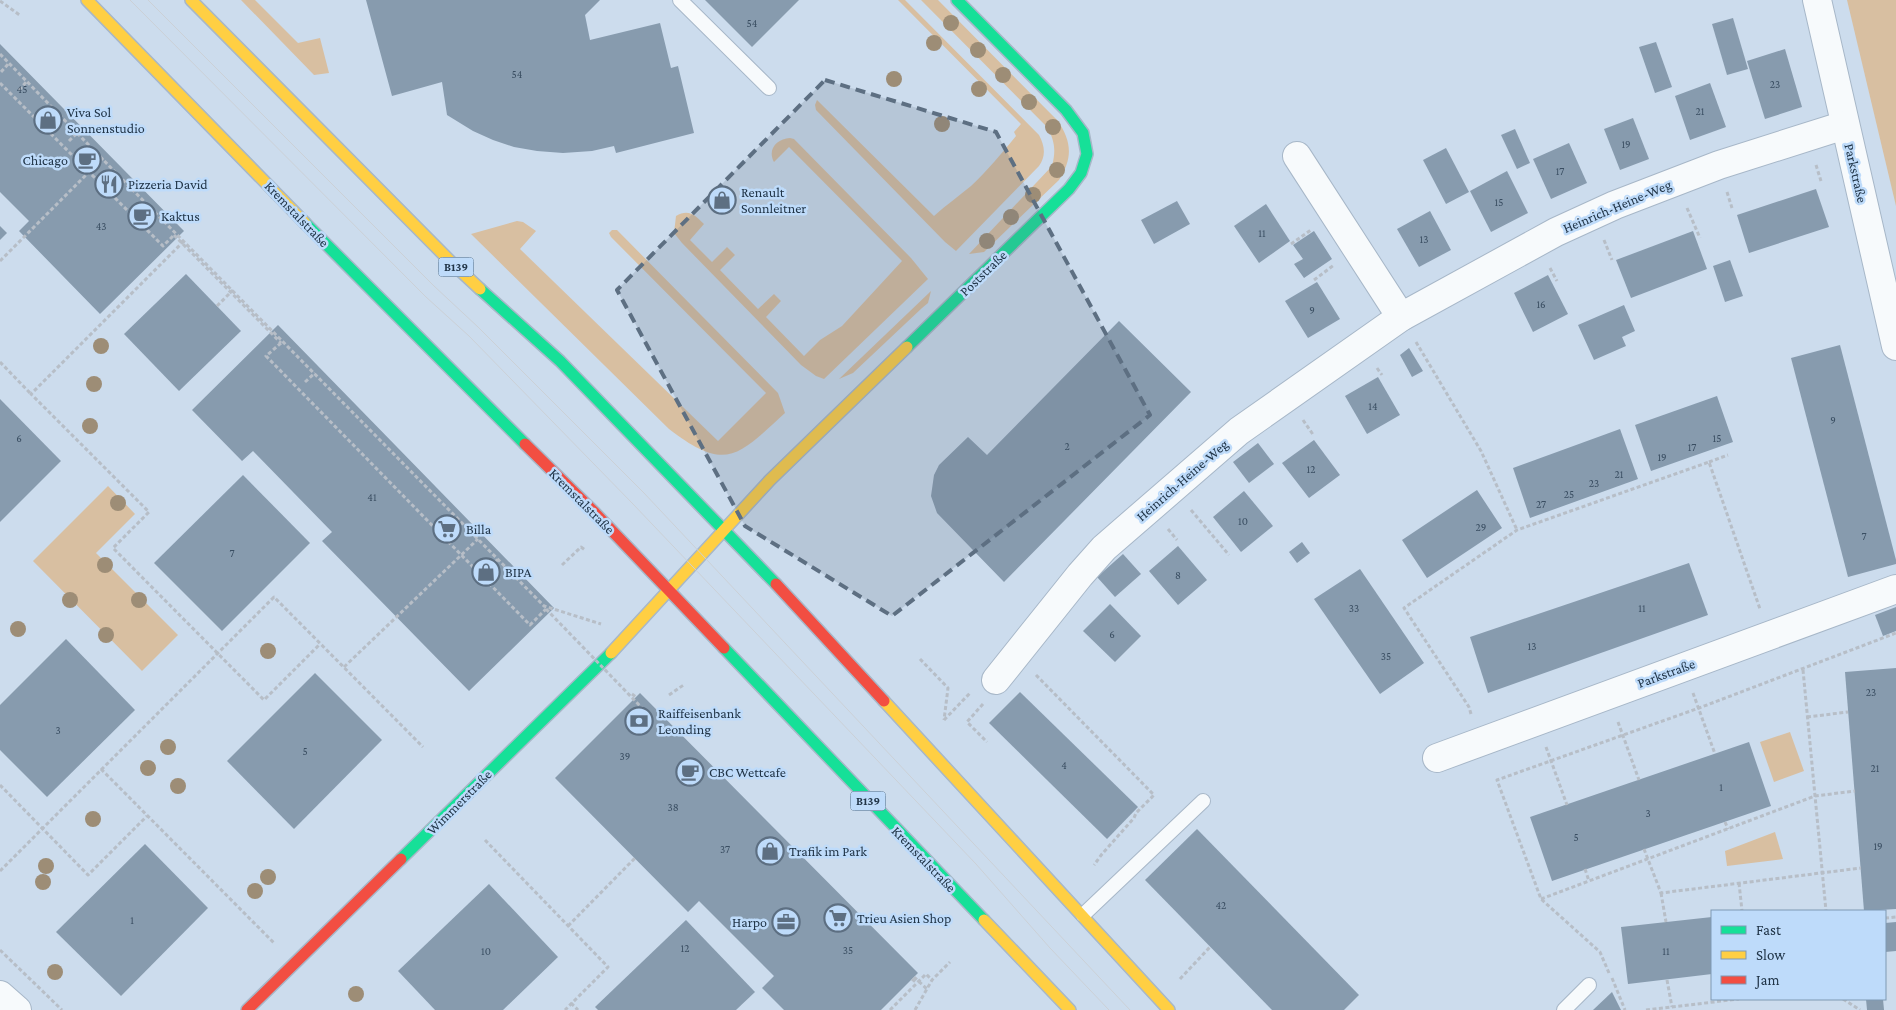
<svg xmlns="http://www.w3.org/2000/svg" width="1896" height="1010" viewBox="0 0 1896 1010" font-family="'Crimson Pro',serif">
  <rect width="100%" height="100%" fill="#ccdced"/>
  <g fill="#d8bfa1">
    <polygon points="241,0 255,0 298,43 320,38 329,73 314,75"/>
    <path d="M898,0H905L1039,135C1045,146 1046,156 1039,166L956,251L945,242L816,110L815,105L817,100L934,216C946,205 959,196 971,186C987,171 1002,153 1016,136L1014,132L1021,124Z"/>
    <path d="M921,0H938L1057,120C1072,141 1073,158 1059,180L984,252L969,254L1052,166C1056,151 1055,141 1047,127Z"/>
    <polygon points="1847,0 1896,0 1896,206"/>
    <path d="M790,138L794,139L911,258L928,279L824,379L816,376L801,365L682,243L674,233L676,216C689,208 696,216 704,224L690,240L712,262L727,247L735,255L720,270L758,309L774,294L781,301L766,317L804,356L820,340L842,326L902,261L789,147L774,162C767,149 777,139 790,138Z"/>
    <path d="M517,221L523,222L536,231L520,249L718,441L766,393L611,237L609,233L612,230H617L778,393L785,413C738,456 726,473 669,429L471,234Z"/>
    <polygon points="931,291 928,303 922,308 853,373 839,379"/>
    <polygon points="108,486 135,514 96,553 178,635 142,671 33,561"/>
    <polygon points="1790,732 1804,771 1774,782 1760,742"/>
    <polygon points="1775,832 1783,859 1727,866 1725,851"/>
  </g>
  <g fill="#879bae">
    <polygon points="366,0 600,0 585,15 590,40 660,23 671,68 678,66 694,133 616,153 614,146 592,151 563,153 537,151 514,147 493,140 473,131 447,115 442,82 392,96"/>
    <polygon points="705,0 799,0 752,47"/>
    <polygon points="1733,18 1748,69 1727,75 1712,24"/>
    <polygon points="1656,42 1672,87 1655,93 1639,47"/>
    <polygon points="0,44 184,231 100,314 19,231 29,221 0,192"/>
    <polygon points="1785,49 1802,107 1765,119 1747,61"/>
    <polygon points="1710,83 1726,127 1690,140 1675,96"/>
    <polygon points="1633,118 1649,159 1620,170 1604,129"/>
    <polygon points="1515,129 1530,163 1517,169 1501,135"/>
    <polygon points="1569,143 1587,183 1551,199 1533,159"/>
    <polygon points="1446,148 1469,192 1446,204 1423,160"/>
    <polygon points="1507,171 1528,213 1491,232 1470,191"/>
    <polygon points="1816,189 1829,227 1749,253 1737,215"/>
    <polygon points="1177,201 1190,224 1154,244 1141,220"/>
    <polygon points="1266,204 1290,241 1259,263 1234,226"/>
    <polygon points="1430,211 1451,250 1419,267 1397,229"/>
    <polygon points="0,226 7,233 0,240"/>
    <polygon points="1314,231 1332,259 1304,278 1294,264 1303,259 1293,245"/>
    <polygon points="1693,231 1707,269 1631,298 1616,260"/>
    <polygon points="1730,260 1743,296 1725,302 1713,266"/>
    <polygon points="186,274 241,331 179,391 124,334"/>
    <polygon points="1548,275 1568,314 1533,332 1514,293"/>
    <polygon points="1317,282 1340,319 1308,338 1285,301"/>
    <polygon points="1624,305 1635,331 1622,337 1626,346 1594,360 1578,325"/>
    <polygon points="1119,321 1191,392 1004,582 937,513 931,496 934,475 939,465 968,437 987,455"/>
    <polygon points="278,325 554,608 469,691 322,541 332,532 253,451 242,461 192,410"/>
    <polygon points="1840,345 1896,560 1896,564 1848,577 1791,358"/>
    <polygon points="1409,348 1423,371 1412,377 1400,355"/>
    <polygon points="1378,377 1400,415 1367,434 1345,396"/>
    <polygon points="1717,396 1733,442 1651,471 1635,425"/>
    <polygon points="0,399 61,461 0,522"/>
    <polygon points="1620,429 1638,479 1530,518 1513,468"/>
    <polygon points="1314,440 1340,475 1309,498 1282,463"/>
    <polygon points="1258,443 1274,464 1249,483 1233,462"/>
    <polygon points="243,475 310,543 222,631 154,563"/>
    <polygon points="1477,490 1502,528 1427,578 1402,540"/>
    <polygon points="1244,491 1273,526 1241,552 1213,517"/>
    <polygon points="1302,542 1310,553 1297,563 1289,552"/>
    <polygon points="1178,546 1207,580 1178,605 1149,571"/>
    <polygon points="1123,554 1141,574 1115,597 1097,577"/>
    <polygon points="1689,563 1708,615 1488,693 1470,637"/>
    <polygon points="1360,569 1424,663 1380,694 1314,599"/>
    <polygon points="1110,604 1141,636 1115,662 1083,631"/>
    <polygon points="1896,607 1896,631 1883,636 1875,615"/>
    <polygon points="66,639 135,710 47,797 0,750 0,705"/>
    <polygon points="1896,668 1896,909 1864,911 1845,672"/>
    <polygon points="315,673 382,740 294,829 227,761"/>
    <polygon points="1020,692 1138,807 1107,839 989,723"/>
    <polygon points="640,693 918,973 881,1010 784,1010 762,988 774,976 699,901 688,912 555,778"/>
    <polygon points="1749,742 1771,806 1552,881 1530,817"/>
    <polygon points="1197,829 1359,995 1344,1010 1272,1010 1145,880"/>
    <polygon points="145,844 208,908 121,996 56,932"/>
    <polygon points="489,884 558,957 503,1010 435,1010 398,971"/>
    <polygon points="1712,917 1712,974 1628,984 1621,927"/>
    <polygon points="686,920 755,992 736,1010 598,1010 595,1007"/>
    <polygon points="1896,922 1896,951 1885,952 1885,923"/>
    <polygon points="1612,992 1621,1010 1593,1010"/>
    <polygon points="1866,999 1883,999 1884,1010 1867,1010"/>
  </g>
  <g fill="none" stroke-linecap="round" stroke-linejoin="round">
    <g stroke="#a7b7c8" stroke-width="16">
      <g id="lane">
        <polyline points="680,0 769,88"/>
        <polyline points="1083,915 1203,801"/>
        <polyline points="1564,1010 1589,985"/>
      </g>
    </g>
    <g stroke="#a7b7c8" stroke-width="30">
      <g id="street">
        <polyline points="1817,0 1896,346"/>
        <polyline points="1297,156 1401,317"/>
        <polyline points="996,680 1080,575 1104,548 1239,431 1401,317 1556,232 1615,205 1719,165 1845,125"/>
        <polyline points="1437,758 1896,589"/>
        <polyline points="0,995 17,1010"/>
      </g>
    </g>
    <g stroke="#a7b7c8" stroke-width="14">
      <g id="fast">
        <polyline points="305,223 525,444"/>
        <polyline points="480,289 560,361 776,584"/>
        <polyline points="907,347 1069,189 1081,173 1087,154 1083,133 1066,110 957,0"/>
        <polyline points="724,648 984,920"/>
        <polyline points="401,859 611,653"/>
      </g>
    </g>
    <g stroke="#a7b7c8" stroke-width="14">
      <g id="slow">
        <polyline points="87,0 305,223"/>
        <polyline points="191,0 452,263 480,289"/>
        <polyline points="611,653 770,480 907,347"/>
        <polyline points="884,701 1169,1010"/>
        <polyline points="984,920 1070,1010"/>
      </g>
    </g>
    <g stroke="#a7b7c8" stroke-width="14">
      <g id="jam">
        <polyline points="525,444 595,513 724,648"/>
        <polyline points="776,584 884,701"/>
        <polyline points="247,1010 401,859"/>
      </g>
    </g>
    <g stroke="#b7bec7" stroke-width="3" stroke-dasharray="4 2.5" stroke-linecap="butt">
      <polyline points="0,1 21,16"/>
      <polyline points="0,54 118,175 544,606 601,624"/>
      <polyline points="1,72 9,63"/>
      <polyline points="0,83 163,246 174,235"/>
      <polyline points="19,90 27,81"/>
      <polyline points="48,120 57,111"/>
      <polyline points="69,141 78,132"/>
      <polyline points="1816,165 1821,181"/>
      <polyline points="109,184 118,175"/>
      <polyline points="1727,192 1732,208"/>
      <polyline points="1687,208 1700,238"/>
      <polyline points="1604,240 1612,260"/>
      <polyline points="184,241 31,394 149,512 113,548 264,700 320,644"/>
      <polyline points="1291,244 1311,230"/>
      <polyline points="0,261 103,158"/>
      <polyline points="1550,268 1557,281"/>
      <polyline points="1314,280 1334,265"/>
      <polyline points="217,306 233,290"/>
      <polyline points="1416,342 1481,451 1517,530"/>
      <polyline points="281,343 266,356 530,625 546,609"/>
      <polyline points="0,362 31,394"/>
      <polyline points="1377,368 1382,375"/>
      <polyline points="305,382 315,373"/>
      <polyline points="1303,420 1314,436"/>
      <polyline points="1709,462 1728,455"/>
      <polyline points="1191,510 1229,555"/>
      <polyline points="447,529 458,518"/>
      <polyline points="1168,529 1177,540"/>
      <polyline points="562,565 581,547 585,550"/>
      <polyline points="486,572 498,559"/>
      <polyline points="920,659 948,688 944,720"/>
      <polyline points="344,667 478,539"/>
      <polyline points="1803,670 1826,911"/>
      <polyline points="1036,675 1154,795 1136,813 1134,818 1102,854 1094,865"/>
      <polyline points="1693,693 1715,754"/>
      <polyline points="632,694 636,697"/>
      <polyline points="669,695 685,684"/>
      <polyline points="983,704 967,722 987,742"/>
      <polyline points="1471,714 1469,707 1404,608 1517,530 1709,462 1760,609"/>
      <polyline points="1807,717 1848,712"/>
      <polyline points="944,720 971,692"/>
      <polyline points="1618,722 1639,780"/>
      <polyline points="1546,747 1567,805"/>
      <polyline points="101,769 275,944"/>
      <polyline points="0,785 88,875 147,816"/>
      <polyline points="1725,822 1728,829"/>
      <polyline points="485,840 608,967 565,1010"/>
      <polyline points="1644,849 1661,893 1861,868"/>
      <polyline points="1585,869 1589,881"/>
      <polyline points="0,871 274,597 423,747"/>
      <polyline points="1739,883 1742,911"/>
      <polyline points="1661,893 1666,922"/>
      <polyline points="1541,899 1815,796 1855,791"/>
      <polyline points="1885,918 1896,917"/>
      <polyline points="568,926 635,858"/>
      <polyline points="0,950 62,1010"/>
      <polyline points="1609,973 1600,952 1541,899 1497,780 1699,708 1896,633"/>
      <polyline points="914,977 927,989"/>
      <polyline points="1612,978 1625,1010"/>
      <polyline points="912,979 917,983"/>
      <polyline points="1180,979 1210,947"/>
      <polyline points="1667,980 1672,1007"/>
      <polyline points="1843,999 1860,1010"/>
      <polyline points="571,1003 578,1010"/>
      <polyline points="890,1010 926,974 932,980"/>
      <polyline points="915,1010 932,980 950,962"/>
      <polyline points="1646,1010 1739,999"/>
    </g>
    <use href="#lane" stroke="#f7fafc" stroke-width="14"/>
    <use href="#street" stroke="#f7fafc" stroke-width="28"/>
    <use href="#fast" stroke="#16e098" stroke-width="11"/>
    <use href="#slow" stroke="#ffcf43" stroke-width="11"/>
    <use href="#jam" stroke="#f24e42" stroke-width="11"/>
    <g stroke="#cbd0d6" stroke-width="1">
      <polyline points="130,0 426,297 469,336 633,504 976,864 1050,948 1109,1010"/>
      <polyline points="148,0 434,286 478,327 644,493 1130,1010"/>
    </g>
    <g stroke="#b7bec7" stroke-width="3" stroke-dasharray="4 2.5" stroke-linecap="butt">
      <polyline points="174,235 281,343"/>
      <polyline points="546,609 642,708"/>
    </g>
  </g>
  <g fill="#9d8d76">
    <circle cx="951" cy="23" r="8"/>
    <circle cx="934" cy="43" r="8"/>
    <circle cx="978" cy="50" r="8"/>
    <circle cx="1003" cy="75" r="8"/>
    <circle cx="894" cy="79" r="8"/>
    <circle cx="979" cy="89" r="8"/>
    <circle cx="1029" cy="102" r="8"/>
    <circle cx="942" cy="124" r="8"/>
    <circle cx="1053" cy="127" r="8"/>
    <circle cx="1057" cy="170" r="8"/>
    <circle cx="1033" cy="195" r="8"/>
    <circle cx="1011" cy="217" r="8"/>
    <circle cx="987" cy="241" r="8"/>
    <circle cx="101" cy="346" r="8"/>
    <circle cx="94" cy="384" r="8"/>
    <circle cx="90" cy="426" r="8"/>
    <circle cx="118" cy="503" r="8"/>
    <circle cx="105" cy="565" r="8"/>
    <circle cx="70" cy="600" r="8"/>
    <circle cx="139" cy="600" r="8"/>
    <circle cx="18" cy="629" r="8"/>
    <circle cx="106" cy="635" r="8"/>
    <circle cx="268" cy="651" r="8"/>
    <circle cx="168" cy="747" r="8"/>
    <circle cx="148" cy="768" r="8"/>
    <circle cx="178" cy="786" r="8"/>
    <circle cx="93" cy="819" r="8"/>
    <circle cx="46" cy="866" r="8"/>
    <circle cx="268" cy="877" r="8"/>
    <circle cx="43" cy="882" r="8"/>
    <circle cx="255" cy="891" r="8"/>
    <circle cx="55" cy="972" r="8"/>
    <circle cx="356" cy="994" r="8"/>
  </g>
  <path fill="#5d6f82" fill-opacity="0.2" stroke="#5d6f82" stroke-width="4" stroke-dasharray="10 6" stroke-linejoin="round" d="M825,80L996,132L1150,415L892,616L745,526L617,290Z"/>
  <defs>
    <g id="shop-ring" transform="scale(1.4375)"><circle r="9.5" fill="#bedbfa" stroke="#5d6f82" stroke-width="1.5"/><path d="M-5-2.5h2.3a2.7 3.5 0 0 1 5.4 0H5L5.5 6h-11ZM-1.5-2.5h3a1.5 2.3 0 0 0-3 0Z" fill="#5d6f82"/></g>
    <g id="cafe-ring" transform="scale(1.4375)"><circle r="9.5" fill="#bedbfa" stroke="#5d6f82" stroke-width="1.5"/><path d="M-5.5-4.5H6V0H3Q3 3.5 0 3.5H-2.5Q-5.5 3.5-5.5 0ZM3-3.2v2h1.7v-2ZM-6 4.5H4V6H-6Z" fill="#5d6f82"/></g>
    <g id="restaurant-ring" transform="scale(1.4375)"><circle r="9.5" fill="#bedbfa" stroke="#5d6f82" stroke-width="1.5"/><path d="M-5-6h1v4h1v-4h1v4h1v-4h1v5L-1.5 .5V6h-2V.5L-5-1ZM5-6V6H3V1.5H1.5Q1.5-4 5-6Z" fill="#5d6f82"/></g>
    <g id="supermarket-ring" transform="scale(1.4375)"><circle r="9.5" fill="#bedbfa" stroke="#5d6f82" stroke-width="1.5"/><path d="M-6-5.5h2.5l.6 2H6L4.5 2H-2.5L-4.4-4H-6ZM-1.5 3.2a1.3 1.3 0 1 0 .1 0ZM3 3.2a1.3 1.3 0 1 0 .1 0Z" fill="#5d6f82"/></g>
    <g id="bank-ring" transform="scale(1.4375)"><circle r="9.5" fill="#bedbfa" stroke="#5d6f82" stroke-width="1.5"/><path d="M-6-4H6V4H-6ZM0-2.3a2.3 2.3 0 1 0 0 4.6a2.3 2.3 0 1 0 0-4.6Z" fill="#5d6f82"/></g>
    <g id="office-ring" transform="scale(1.4375)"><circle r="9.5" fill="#bedbfa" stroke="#5d6f82" stroke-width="1.5"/><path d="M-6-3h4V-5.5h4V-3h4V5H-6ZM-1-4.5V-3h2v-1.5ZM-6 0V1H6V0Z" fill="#5d6f82"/></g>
  </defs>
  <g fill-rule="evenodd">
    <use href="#shop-ring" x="48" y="120"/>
    <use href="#cafe-ring" x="87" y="160"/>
    <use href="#restaurant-ring" x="109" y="184"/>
    <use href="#shop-ring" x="722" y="200"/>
    <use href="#cafe-ring" x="142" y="216"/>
    <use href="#supermarket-ring" x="447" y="529"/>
    <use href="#shop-ring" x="486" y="572"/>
    <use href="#bank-ring" x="639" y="721"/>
    <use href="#cafe-ring" x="690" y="772"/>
    <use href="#shop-ring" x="770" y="851"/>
    <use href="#supermarket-ring" x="838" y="918"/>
    <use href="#office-ring" x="786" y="922"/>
  </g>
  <g text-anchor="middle" stroke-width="5" stroke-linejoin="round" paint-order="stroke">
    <g font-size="11" fill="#3a4e62">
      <text x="752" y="27">54</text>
      <text x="517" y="78">54</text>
      <text x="1775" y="88">23</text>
      <text x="22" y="93">45</text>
      <text x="1700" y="115">21</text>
      <text x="1626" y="148">19</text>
      <text x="1560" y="175">17</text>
      <text x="1499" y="206">15</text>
      <text x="101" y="230">43</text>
      <text x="1262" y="237">11</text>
      <text x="1424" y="243">13</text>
      <text x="1541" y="308">16</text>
      <text x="1312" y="314">9</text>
      <text x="1373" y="410">14</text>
      <text x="1833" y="424">9</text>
      <text x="19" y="442">6</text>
      <text x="1717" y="442">15</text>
      <text x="1067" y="450">2</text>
      <text x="1692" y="451">17</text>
      <text x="1662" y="461">19</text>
      <text x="1311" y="473">12</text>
      <text x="1619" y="478">21</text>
      <text x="1594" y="487">23</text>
      <text x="1569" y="498">25</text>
      <text x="372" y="501">41</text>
      <text x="1541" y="508">27</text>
      <text x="1243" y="525">10</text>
      <text x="1481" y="531">29</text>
      <text x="1864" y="540">7</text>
      <text x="232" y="557">7</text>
      <text x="1178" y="579">8</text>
      <text x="1354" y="612">33</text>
      <text x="1642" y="612">11</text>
      <text x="1112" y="638">6</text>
      <text x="1532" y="650">13</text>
      <text x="1386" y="660">35</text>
      <text x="1871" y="696">23</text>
      <text x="58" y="734">3</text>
      <text x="305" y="755">5</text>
      <text x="625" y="760">39</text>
      <text x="1064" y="769">4</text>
      <text x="1875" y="772">21</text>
      <text x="1721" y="791">1</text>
      <text x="673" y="811">38</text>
      <text x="1648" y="817">3</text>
      <text x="1576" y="841">5</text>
      <text x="1878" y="850">19</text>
      <text x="725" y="853">37</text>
      <text x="1221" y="909">42</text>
      <text x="132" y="924">1</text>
      <text x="685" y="952">12</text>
      <text x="848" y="954">35</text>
      <text x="486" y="955">10</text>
      <text x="1666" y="955">11</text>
    </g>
    <g fill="#bedbfa" stroke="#50677d" stroke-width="1">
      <rect x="438.5" y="257.5" width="35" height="19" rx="4"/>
      <rect x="850.5" y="791.5" width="35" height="19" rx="4"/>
    </g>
    <g font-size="12" font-weight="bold" fill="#213548">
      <text x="456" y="271">B139</text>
      <text x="868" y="805">B139</text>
    </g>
    <g font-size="14" fill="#213548" stroke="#bedbfa" text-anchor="start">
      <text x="67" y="117">Viva Sol<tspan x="67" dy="16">Sonnenstudio</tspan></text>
      <text x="68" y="165" text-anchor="end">Chicago</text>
      <text x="128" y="189">Pizzeria David</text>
      <text x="741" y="197">Renault<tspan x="741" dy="16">Sonnleitner</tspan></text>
      <text x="161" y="221">Kaktus</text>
      <text x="466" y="534">Billa</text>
      <text x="505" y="577">BIPA</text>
      <text x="658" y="718">Raiffeisenbank<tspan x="658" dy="16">Leonding</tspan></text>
      <text x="709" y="777">CBC Wettcafe</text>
      <text x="789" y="856">Trafik im Park</text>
      <text x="857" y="923">Trieu Asien Shop</text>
      <text x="767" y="927" text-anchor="end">Harpo</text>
    </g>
    <g font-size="14" fill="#213548" stroke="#bedbfa">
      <text transform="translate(1856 173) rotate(77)" y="5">Parkstraße</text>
      <text transform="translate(1617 206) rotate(-23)" y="5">Heinrich-Heine-Weg</text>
      <text transform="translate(297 214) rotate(46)" y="5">Kremstalstraße</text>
      <text transform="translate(983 273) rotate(-44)" y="5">Poststraße</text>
      <text transform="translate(1182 480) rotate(-41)" y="5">Heinrich-Heine-Weg</text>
      <text transform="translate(582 501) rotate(45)" y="5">Kremstalstraße</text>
      <text transform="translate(1666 673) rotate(-20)" y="5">Parkstraße</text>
      <text transform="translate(459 802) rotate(-45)" y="5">Wimmerstraße</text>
      <text transform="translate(924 859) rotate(46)" y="5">Kremstalstraße</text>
    </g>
  </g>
  <rect x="1711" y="910" width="175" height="90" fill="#bedbfa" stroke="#7f99b3"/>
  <rect x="1721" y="926" width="25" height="8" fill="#16e098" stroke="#7f99b3"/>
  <text x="1756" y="935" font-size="15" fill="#213548">Fast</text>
  <rect x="1721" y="951" width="25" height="8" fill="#ffcf43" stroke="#7f99b3"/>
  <text x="1756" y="960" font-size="15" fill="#213548">Slow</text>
  <rect x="1721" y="976" width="25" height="8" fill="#f24e42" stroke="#7f99b3"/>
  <text x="1756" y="985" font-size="15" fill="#213548">Jam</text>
</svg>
